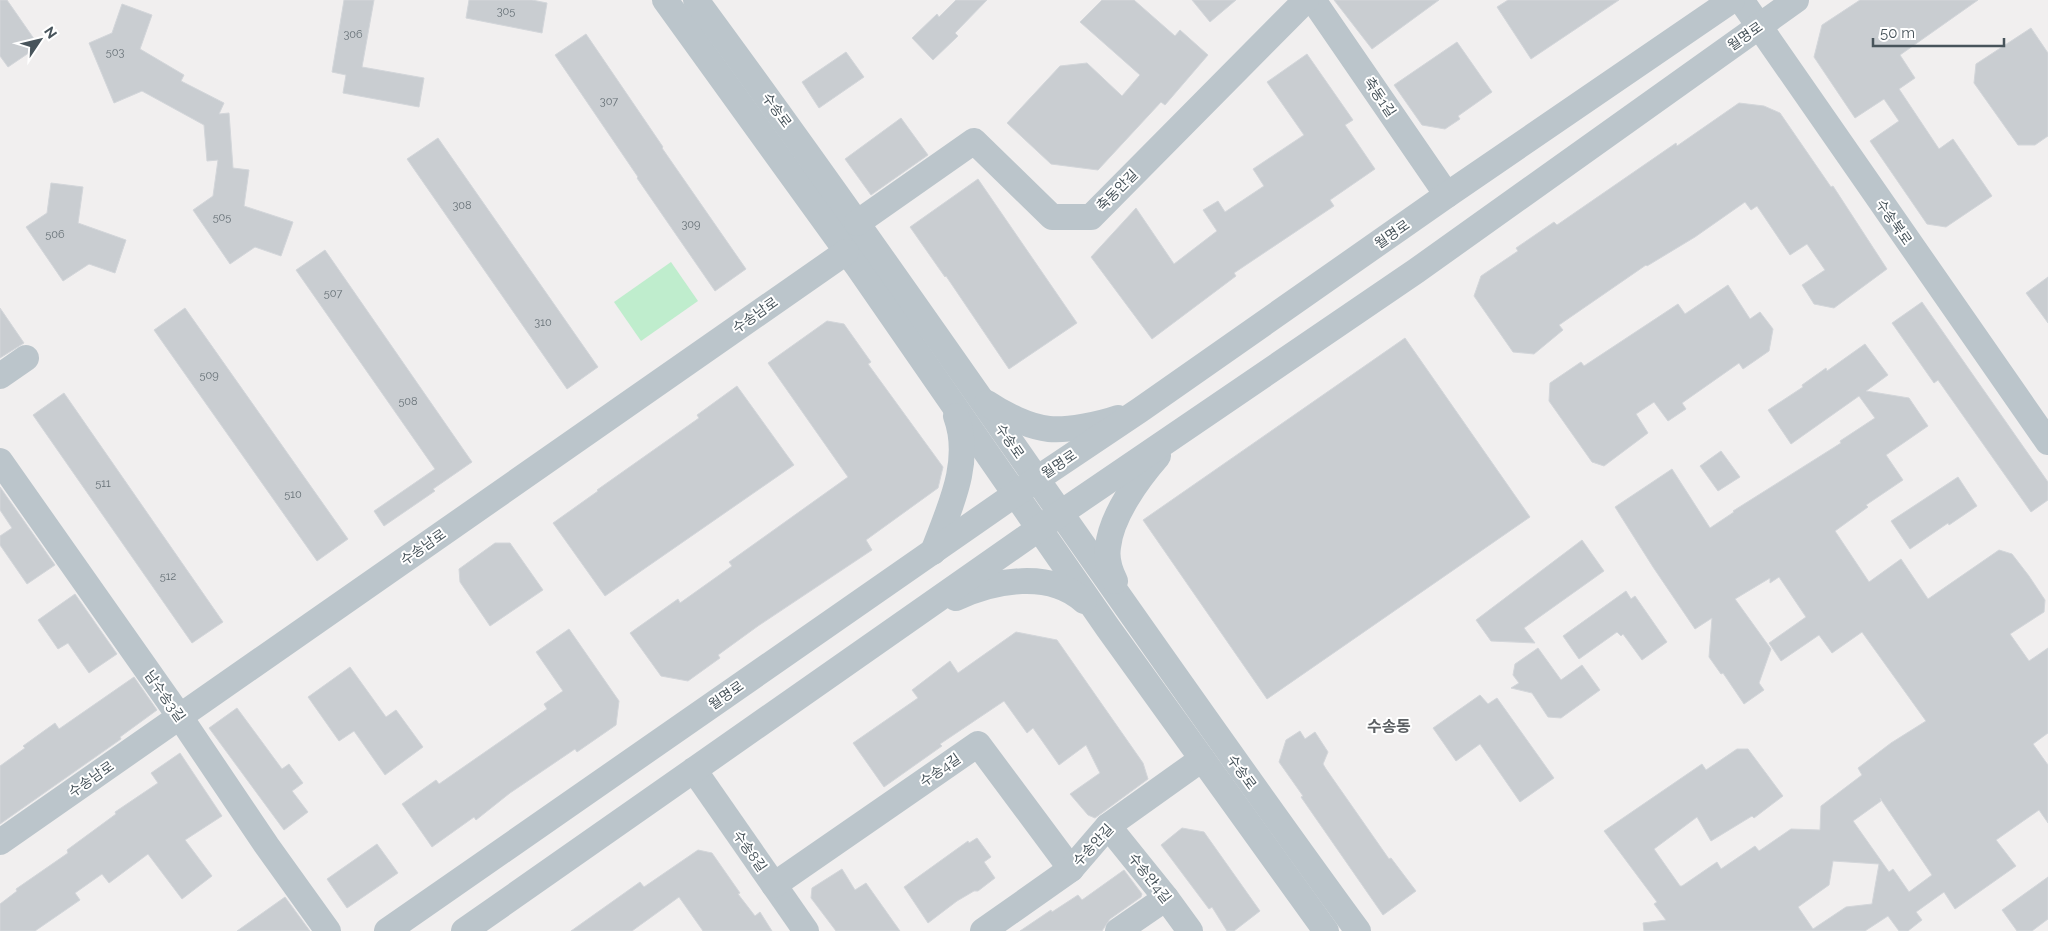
<svg xmlns="http://www.w3.org/2000/svg" width="2048" height="931" viewBox="0 0 2048 931" font-family="Raleway,'Noto Sans KR',sans-serif">
  <rect width="100%" height="100%" fill="#f1efef"/>
  <polygon fill="#bfedcd" points="671,262 698,301 641,341 614,302"/>
  <g fill="#c9cdd1" stroke="#d3d6da" fill-rule="evenodd">
    <polygon points="0,0 7,0 39,46 8,67 0,56"/>
    <polygon points="344,0 374,0 362,67 424,78 419,107 343,93 346,75 332,72"/>
    <polygon points="469,0 532,0 547,3 542,33 466,18"/>
    <polygon points="956,0 987,0 955,33 958,36 933,60 912,38 937,14 939,17"/>
    <polygon points="1102,0 1134,0 1175,36 1180,30 1208,55 1165,105 1161,102 1098,170 1051,164 1007,123 1060,66 1087,63 1122,96 1140,75 1080,22"/>
    <polygon points="1192,0 1236,0 1210,22"/>
    <polygon points="1334,0 1439,0 1372,49"/>
    <polygon points="1508,0 1619,0 1531,59 1497,7"/>
    <polygon points="1860,0 1978,0 1900,55 1915,78 1899,89 1939,149 1953,139 1992,196 1946,227 1927,224 1870,141 1899,121 1884,99 1855,118 1814,57 1822,25"/>
    <polygon points="122,4 152,15 140,49 184,75 181,81 224,103 219,114 229,113 233,168 249,170 244,206 293,222 281,256 255,247 230,264 193,210 213,196 218,160 207,161 204,125 142,91 114,103 89,43 112,33"/>
    <polygon points="2031,28 2048,53 2048,136 2035,145 2018,145 1974,83 1976,64"/>
    <polygon points="586,34 663,147 662,148 746,269 715,291 637,178 638,177 555,55"/>
    <polygon points="1457,42 1492,92 1458,116 1460,119 1445,129 1422,125 1394,85"/>
    <polygon points="846,52 864,77 819,108 802,82"/>
    <polygon points="1307,54 1353,120 1345,125 1375,169 1330,200 1334,206 1234,273 1236,276 1152,339 1091,257 1136,208 1174,264 1217,231 1203,210 1218,201 1225,212 1264,186 1253,169 1304,135 1267,82"/>
    <polygon points="1739,103 1764,106 1780,113 1831,187 1833,186 1887,269 1834,308 1814,304 1802,285 1825,270 1807,244 1790,255 1757,206 1751,210 1745,202 1695,237 1647,266 1646,265 1559,325 1563,330 1534,354 1513,352 1474,296 1481,276 1518,251 1516,248 1554,222 1557,225 1676,143 1677,146"/>
    <polygon points="901,118 928,155 871,195 845,159"/>
    <polygon points="438,138 598,367 567,389 407,159"/>
    <polygon points="978,179 1077,323 1009,369 946,276 945,277 910,227"/>
    <polygon points="51,183 83,187 78,223 126,240 115,273 89,264 63,281 26,227 47,213"/>
    <polygon points="325,250 472,462 433,489 435,491 384,526 374,511 435,469 296,270"/>
    <polygon points="2048,277 2048,323 2026,293"/>
    <polygon points="1728,285 1750,319 1760,312 1773,329 1769,351 1743,369 1739,363 1682,403 1686,409 1668,421 1654,402 1636,414 1648,433 1604,466 1592,462 1549,401 1550,383 1581,362 1584,366 1678,304 1685,314"/>
    <polygon points="1922,302 2048,482 2048,500 2031,512 1938,380 1934,383 1892,323"/>
    <polygon points="0,308 24,343 0,358"/>
    <polygon points="185,308 348,539 317,561 154,330"/>
    <polygon points="827,321 844,324 871,362 868,364 943,467 938,488 866,540 872,550 758,626 718,655 720,658 688,681 661,676 630,633 678,599 680,603 732,566 729,562 848,477 768,363"/>
    <polygon points="1405,338 1530,517 1267,699 1143,520"/>
    <path d="M1865,344L1888,375L1866,391L1909,398L1928,426L1886,455L1903,480L1866,505L1868,507L1835,531L1869,582L1901,559L1928,599L1999,550L2012,554L2029,576L2045,600L2044,612L2010,634L2029,661L2048,648V733L2033,744L2048,765V823L2039,810L1996,840L2016,866L1955,909L1944,892L1916,912L1922,920L1908,931H1899L1888,916L1865,931H1644L1643,923L1666,920L1654,904L1657,902L1604,831L1702,764L1706,770L1737,749H1748L1783,796L1754,818L1752,816L1711,841L1697,817L1654,849L1680,886H1682L1717,862L1721,869L1755,846L1759,851L1791,829L1820,830L1821,806L1862,775L1858,768L1891,743L1926,721L1862,632L1832,653L1819,635L1781,661L1769,643L1806,617L1779,577L1770,583V578L1735,599L1771,649L1759,683L1764,690L1744,704L1723,673L1721,674L1709,657L1712,618L1695,629L1653,567L1615,507L1672,469L1710,528L1734,512L1733,511L1841,443L1840,441L1875,418L1859,396L1791,444L1768,410L1803,387L1802,385L1826,368L1827,371ZM1880,798L1932,875L1909,892L1893,869L1889,872L1853,821L1881,801ZM1833,861L1879,864L1872,904L1846,907L1813,929L1798,907L1829,885Z"/>
    <polygon points="737,386 794,465 605,596 553,523 598,491 597,490 699,418 697,415"/>
    <polygon points="64,393 223,622 192,643 33,415"/>
    <polygon points="1721,451 1740,477 1718,491 1700,466"/>
    <polygon points="1958,477 1977,506 1949,525 1948,523 1910,549 1891,521"/>
    <polygon points="0,487 55,565 27,584 0,545 0,536 12,528 0,510"/>
    <polygon points="1582,540 1604,571 1524,628 1535,643 1491,641 1476,620"/>
    <polygon points="495,543 510,543 543,590 490,626 460,582 459,569"/>
    <polygon points="1626,591 1631,599 1635,596 1667,642 1642,660 1623,634 1621,636 1617,632 1579,659 1563,636"/>
    <polygon points="75,594 117,654 89,673 68,643 58,649 38,620"/>
    <polygon points="569,629 619,701 616,725 577,752 575,749 510,793 476,820 474,817 432,847 402,804 436,780 439,784 547,709 544,704 563,691 536,652"/>
    <polygon points="1016,632 1057,640 1143,763 1148,779 1095,818 1088,815 1070,794 1100,773 1086,745 1059,765 1033,728 1027,733 1004,701 940,744 942,746 884,787 853,743 918,698 912,690 950,661 958,673"/>
    <polygon points="1538,648 1561,680 1582,665 1600,690 1561,718 1548,717 1532,693 1511,688 1519,683 1513,675 1515,664"/>
    <polygon points="350,667 386,717 396,710 423,747 385,775 354,731 339,741 308,697"/>
    <polygon points="134,677 157,710 120,737 121,739 0,824 0,766 25,748 23,746 55,723 59,729"/>
    <polygon points="1480,695 1488,704 1497,698 1554,778 1520,802 1480,744 1456,761 1433,728"/>
    <polygon points="237,708 282,769 289,764 303,783 292,791 308,812 284,830 209,728"/>
    <polygon points="1300,731 1305,739 1315,732 1328,752 1323,764 1326,769 1389,859 1391,858 1416,891 1383,915 1301,797 1303,796 1279,762 1286,740"/>
    <polygon points="180,753 222,816 185,840 212,876 182,899 148,854 109,883 102,874 75,893 80,900 35,931 0,931 0,904 17,891 16,889 68,853 67,850 116,814 115,812 158,783 151,773"/>
    <polygon points="1182,828 1204,832 1260,911 1234,931 1227,931 1212,907 1209,909 1161,845"/>
    <polygon points="977,838 991,857 984,862 995,878 978,891 974,891 957,901 928,923 904,887 968,841 969,843"/>
    <polygon points="377,844 398,873 347,908 327,879"/>
    <polygon points="698,850 712,853 740,893 738,894 755,916 760,912 772,931 703,931 679,897 632,931 571,931 640,882 644,887"/>
    <polygon points="842,869 855,890 866,883 900,931 836,931 811,898 812,888"/>
    <polygon points="1124,870 1142,894 1141,897 1110,919 1102,931 1020,931 1051,910 1052,912 1078,895 1082,900"/>
    <polygon points="2048,877 2048,919 2032,931 2017,931 2002,910"/>
    <polygon points="285,897 310,931 237,931"/>
  </g>
  <g fill="none" stroke-linecap="round" stroke-linejoin="round">
    <g stroke="#bbc5cb" stroke-width="26">
      <polyline points="665,0 858,267 1108,628 1326,931"/>
      <path d="M696,0C922,307 1133,624 1358,931"/>
      <polyline points="1313,0 1447,195"/>
      <polyline points="1741,0 2048,442"/>
      <polyline points="857,223 974,141 1052,217 1091,217 1306,0"/>
      <polyline points="0,376 26,358"/>
      <path d="M987,403C1003,414 1029,427 1049,429C1067,431 1101,424 1118,418"/>
      <polyline points="0,461 180,717 267,846 328,931"/>
      <path d="M933,552C949,509 973,462 956,416"/>
      <path d="M1115,581C1110,571 1106,559 1108,547C1111,516 1138,479 1158,456"/>
      <path d="M956,598C995,580 1050,570 1084,601"/>
      <polyline points="694,770 806,931"/>
      <polyline points="1108,826 1166,898 1190,931"/>
      <polyline points="0,842 846,252"/>
      <polyline points="774,885 978,744 1071,869"/>
      <polyline points="387,931 1037,479 1140,410 1447,195 1732,0"/>
      <polyline points="464,931 1061,513 1416,271 1796,0"/>
      <polyline points="983,931 1071,869 1108,826 1202,759"/>
      <polyline points="1118,931 1166,898"/>
    </g>
  </g>
  <g text-anchor="middle" stroke-width="4" stroke-linejoin="round" paint-order="stroke">
    <g font-size="11" fill="#687278">
      <text x="506" y="15">305</text>
      <text x="353" y="38">306</text>
      <text x="115" y="56">503</text>
      <text x="609" y="105">307</text>
      <text x="462" y="209">308</text>
      <text x="222" y="221">505</text>
      <text x="691" y="228">309</text>
      <text x="55" y="238">506</text>
      <text x="333" y="297">507</text>
      <text x="543" y="326">310</text>
      <text x="209" y="379">509</text>
      <text x="408" y="405">508</text>
      <text x="103" y="487">511</text>
      <text x="293" y="498">510</text>
      <text x="168" y="580">512</text>
    </g>
    <g font-size="14" fill="#48545b" stroke="#fff">
      <text transform="translate(1745 36) rotate(-35)" y="5">월명로</text>
      <text transform="translate(1380 97) rotate(56)" y="5">축동1길</text>
      <text transform="translate(777 110) rotate(54)" y="5">수송로</text>
      <text transform="translate(1117 190) rotate(-45)" y="5">축동안길</text>
      <text transform="translate(1894 222) rotate(55)" y="5">수송북로</text>
      <text transform="translate(1392 234) rotate(-35)" y="5">월명로</text>
      <text transform="translate(755 315) rotate(-35)" y="5">수송남로</text>
      <text transform="translate(1010 441) rotate(55)" y="5">수송로</text>
      <text transform="translate(1059 464) rotate(-34)" y="5">월명로</text>
      <text transform="translate(423 547) rotate(-35)" y="5">수송남로</text>
      <text transform="translate(726 695) rotate(-35)" y="5">월명로</text>
      <text transform="translate(165 696) rotate(55)" y="5">남수송3길</text>
      <text transform="translate(940 770) rotate(-35)" y="5">수송4길</text>
      <text transform="translate(1242 772) rotate(54)" y="5">수송로</text>
      <text transform="translate(91 779) rotate(-35)" y="5">수송남로</text>
      <text transform="translate(1093 845) rotate(-47)" y="5">수송안길</text>
      <text transform="translate(750 851) rotate(55)" y="5">수송8길</text>
      <text transform="translate(1150 878) rotate(52)" y="5">수송안4길</text>
    </g>
    <g font-size="16" font-weight="bold" fill="#5c6063" stroke="#fff">
      <text x="1389" y="732">수송동</text>
    </g>
  </g>
  <g transform="translate(40 40) rotate(55)" stroke="#ffffff" stroke-width="4" paint-order="stroke">
  <path d="M0-4L9 19L0 12L-9 19Z" fill="#48545b"/>
  <text y="-8" font-size="14" font-weight="bold" text-anchor="middle" fill="#48545b">N</text>
  </g>
  <path d="M1873 38v8h131v-8" fill="none" stroke="#48545b" stroke-width="2.5"/>
  <text x="1880" y="38" font-size="15" fill="#48545b" stroke="#ffffff" stroke-width="4" paint-order="stroke">50 m</text>
</svg>
